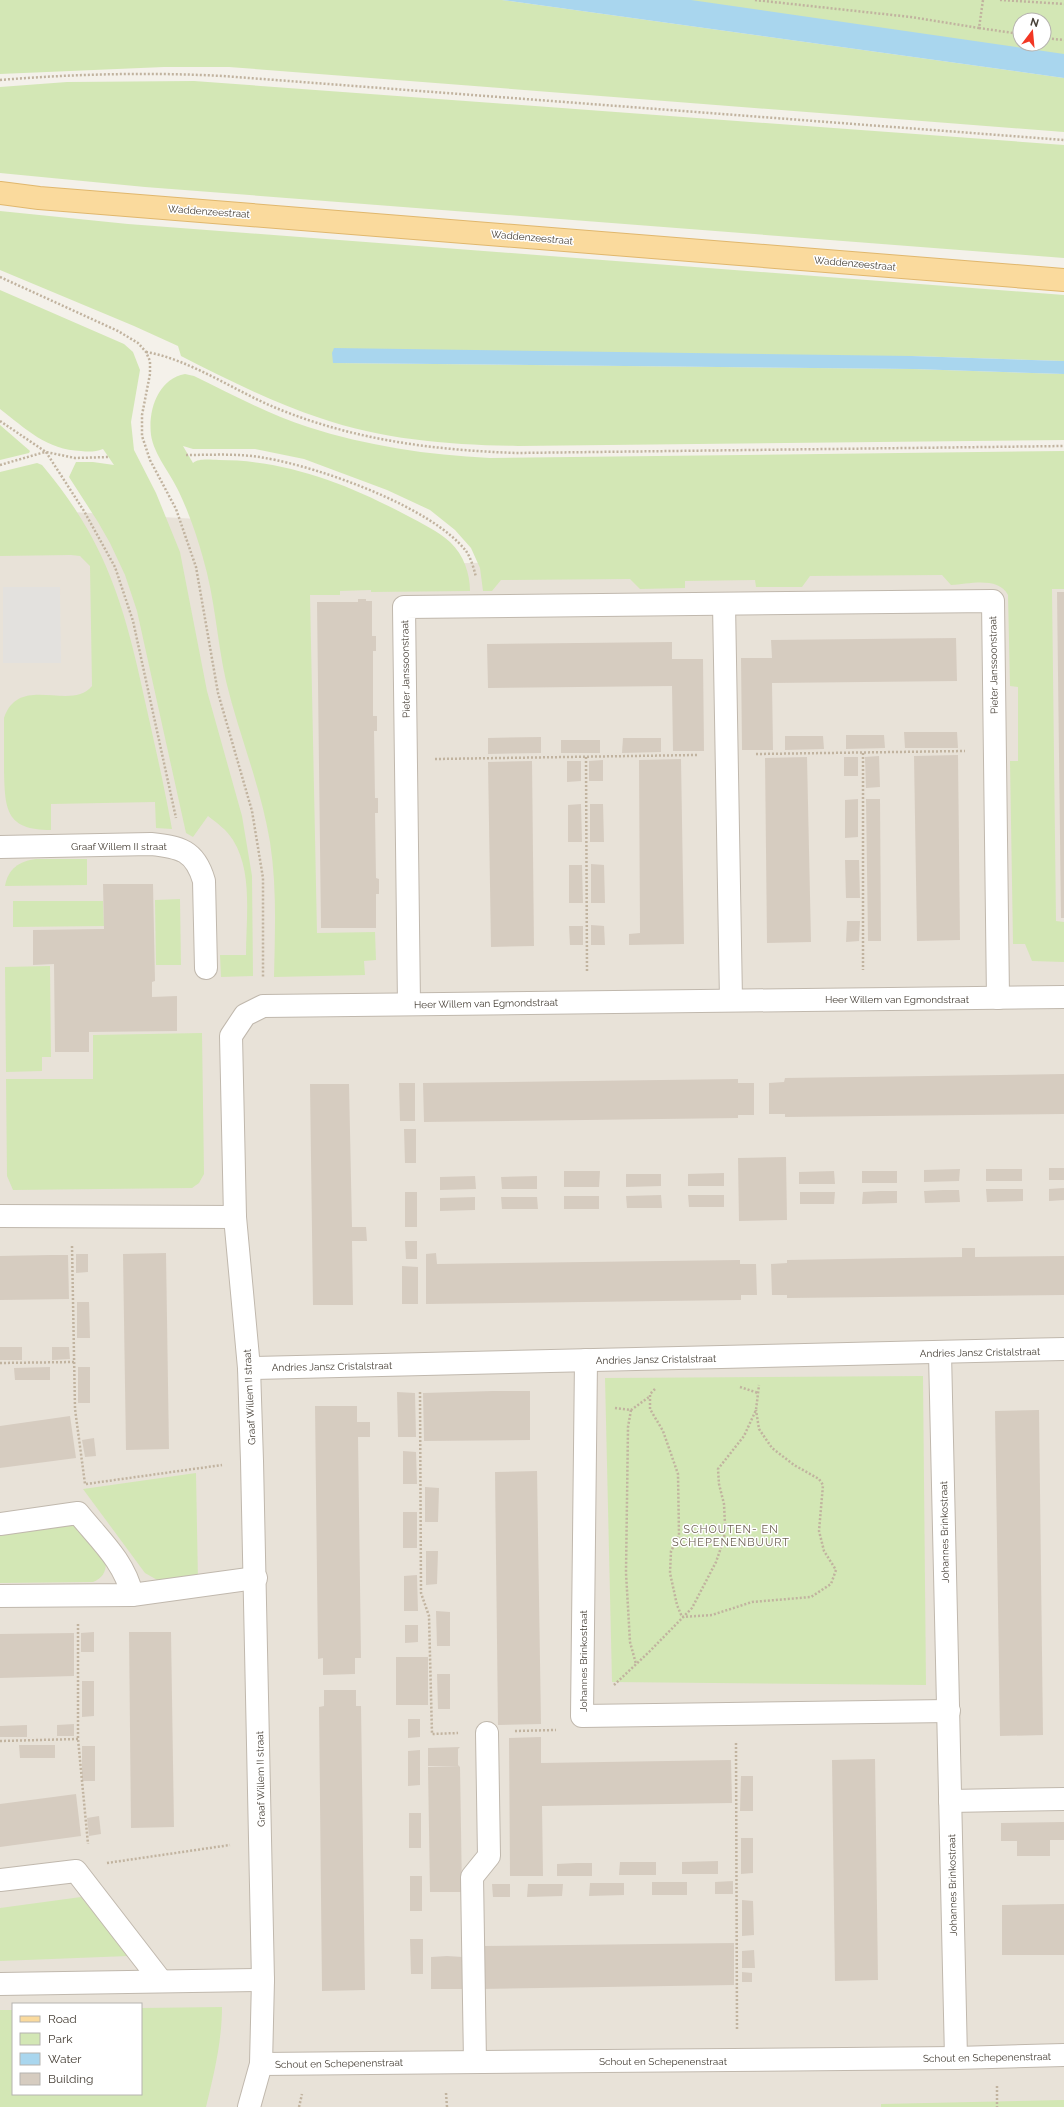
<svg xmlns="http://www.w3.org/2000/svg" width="1064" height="2107" viewBox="0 0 1064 2107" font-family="Raleway,sans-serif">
  <rect width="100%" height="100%" fill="#f4f1ea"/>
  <polygon fill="#e8e2d8" points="0,508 216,520 394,564 1064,555 1064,2107 177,2107 141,2045 141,2004 13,2004 13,2048 0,2048"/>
  <g fill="#d3e7b5" fill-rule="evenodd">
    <polygon points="0,0 502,0 1064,78 1064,132 229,67 164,67 0,74"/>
    <path d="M620,0H1064V65ZM1020,20H1044V44H1020Z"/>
    <polygon points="194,81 1064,145 1064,258 145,187 0,173 0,87 67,82"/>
    <path d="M0,211L128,224L1064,295V361L912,356L334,363L913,369L1064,374V440L518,446C451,445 383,440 320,418C272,402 226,379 181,356L178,346L134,326L0,270Z"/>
    <path d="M0,290L124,344L133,352L140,370L131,422L134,450L156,493L180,552L207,691L242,816L252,876L253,976L221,977L220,955H246C246,918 253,872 233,840C227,830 217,823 208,816L193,837L186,833L137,611L125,575L110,543L98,522L69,477L76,462H93L114,465L103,449C95,452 89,452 81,451C47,450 26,429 0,409Z"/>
    <path d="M185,374L194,376C231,394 268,414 308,427C367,446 428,455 490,458L1064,451V589H1052L1056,921L1064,922V962L1032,961L1025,944H1013L1010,761H1018V687L1010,686L1008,595C998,576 969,584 951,585L942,575L810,576L802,587H756L755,580L685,581V588L640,589L630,579L501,580L492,591H483L480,568L471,548L455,530L430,510L387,490L304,459L255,449H193L183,446L193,463C199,458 211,460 219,460C286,460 348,484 406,515C421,523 438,531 450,542C464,555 470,574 470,591L371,592V590L340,591V595H310L317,933L375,932L376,960L364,961L365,975L274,977C275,932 277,887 270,842C261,787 239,735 226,681C217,641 215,598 203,558C197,536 189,513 179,492C171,474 154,455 151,435C148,410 158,379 185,374Z"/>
    <polygon points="0,425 30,451 29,453 0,460"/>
    <path d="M37,463L42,465C109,544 126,612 147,710C156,750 165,790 172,829L156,828L155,802L51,804V830C6,830 5,810 4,771C4,754 4,736 4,718C19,673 71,712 92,686L90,566L80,556L71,555L0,556V472Z"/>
    <path d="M36,859H87V885L5,886C8,869 19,861 36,859Z"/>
    <polygon points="180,899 181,965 156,965 155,900"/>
    <polygon points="13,901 103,901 104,926 13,927"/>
    <polygon points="50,966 51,1057 42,1057 42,1071 6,1072 5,967"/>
    <polygon points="202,1033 204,1174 199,1183 192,1188 13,1190 7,1176 6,1079 93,1079 93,1035"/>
    <polygon points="923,1376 926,1685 612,1682 605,1378"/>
    <polygon points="196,1473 198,1581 159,1581 145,1573 83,1489"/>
    <path d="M68,1526H78L106,1562C106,1573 102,1578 93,1582L0,1583V1534Z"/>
    <polygon points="81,1897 129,1956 0,1961 0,1908"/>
    <path d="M222,2007C222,2041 214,2074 206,2107H0V2010H13V2094H141V2008Z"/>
    <polygon points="1064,2100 1064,2107 881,2107 881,2104"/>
  </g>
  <polygon fill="#e3e1de" points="3,587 60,587 61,663 3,663"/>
  <g fill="#a9d6ee">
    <polygon points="502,0 691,0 1064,54 1064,78"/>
    <polygon points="334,348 912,356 1064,361 1064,374 913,369 333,363 332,353"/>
  </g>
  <g fill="#d6ccc0">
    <polygon points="1057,592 1064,592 1064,918 1061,918"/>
    <polygon points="358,599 366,599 366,601 372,601 372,636 376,636 376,651 373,651 373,716 377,716 377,731 374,731 375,798 378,798 378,813 375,813 376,878 379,879 379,894 376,894 376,928 321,928 317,602 358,602"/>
    <polygon points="956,638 957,681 772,683 773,750 742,750 741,658 772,658 771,640"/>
    <polygon points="672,642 672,659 703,659 704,751 673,751 672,686 488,688 487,644"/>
    <polygon points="904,732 957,732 958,748 905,748"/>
    <polygon points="846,735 884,735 885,748 846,749"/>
    <polygon points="785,736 823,736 824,749 785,750"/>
    <polygon points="541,737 541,753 488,754 488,738"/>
    <polygon points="623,738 661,738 661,752 622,753"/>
    <rect x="561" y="740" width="39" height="13"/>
    <polygon points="958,755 960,940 917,941 914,756"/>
    <polygon points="879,756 880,787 866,788 865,757"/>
    <polygon points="807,757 811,942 767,943 765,758"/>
    <rect x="844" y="757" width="14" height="19"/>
    <polygon points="681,759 684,944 629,945 629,934 640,933 639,760"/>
    <polygon points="603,760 603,781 589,781 589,761"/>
    <polygon points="532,761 534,946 491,947 488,762"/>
    <polygon points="567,761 581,761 581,781 567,782"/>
    <polygon points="858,799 858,837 845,838 845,800"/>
    <polygon points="866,799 880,799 881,941 868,941"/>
    <polygon points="581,804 582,842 568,842 568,805"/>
    <polygon points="590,804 603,804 604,842 590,842"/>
    <polygon points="845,860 859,860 860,898 846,898"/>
    <polygon points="591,864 604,865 605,903 591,903"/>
    <polygon points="569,865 582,865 583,903 569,903"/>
    <polygon points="103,884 153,884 155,981 152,982 152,997 177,996 177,1031 89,1032 89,1052 55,1052 54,964 33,965 33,930 104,929"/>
    <polygon points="847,921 860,921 859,941 846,942"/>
    <polygon points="591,925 604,926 605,945 591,945"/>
    <polygon points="569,926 583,926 583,945 570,945"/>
    <polygon points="1064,1074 1064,1114 785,1117 785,1114 769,1114 769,1083 784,1082 785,1078"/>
    <polygon points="738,1079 738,1083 754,1083 754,1115 738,1115 738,1118 424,1122 423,1083"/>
    <polygon points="399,1083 415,1083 415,1121 400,1121"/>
    <polygon points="310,1084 349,1084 352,1227 366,1227 367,1241 352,1241 353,1305 313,1305"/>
    <polygon points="404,1129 416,1129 416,1163 405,1163"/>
    <polygon points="786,1157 787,1220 739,1221 738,1158"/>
    <rect x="1049" y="1168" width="15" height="12"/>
    <polygon points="960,1169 959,1181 924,1182 924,1170"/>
    <rect x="986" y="1169" width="36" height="12"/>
    <polygon points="564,1171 600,1171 599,1187 564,1187"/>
    <polygon points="834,1171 835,1184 799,1184 799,1172"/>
    <rect x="862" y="1171" width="35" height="12"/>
    <polygon points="724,1173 724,1186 688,1186 688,1174"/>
    <polygon points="626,1174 661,1174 661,1186 626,1187"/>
    <polygon points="475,1176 476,1189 440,1190 440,1177"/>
    <polygon points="537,1176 537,1189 502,1189 501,1177"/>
    <polygon points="1064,1188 1064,1200 1049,1201 1049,1189"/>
    <polygon points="986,1189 1023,1189 1023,1201 987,1202"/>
    <polygon points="943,1190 959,1190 960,1202 925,1203 924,1191"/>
    <polygon points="880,1191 897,1191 897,1203 862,1204 863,1192"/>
    <rect x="405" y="1192" width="12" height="35"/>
    <polygon points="800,1192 835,1192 834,1204 800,1204"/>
    <polygon points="661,1195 662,1208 627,1208 626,1196"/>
    <polygon points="688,1195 724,1195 724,1207 689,1207"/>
    <rect x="564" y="1196" width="35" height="13"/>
    <polygon points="475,1197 475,1210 440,1211 440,1198"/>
    <polygon points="501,1197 537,1197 538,1209 502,1209"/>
    <polygon points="405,1241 417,1241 417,1259 406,1259"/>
    <polygon points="962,1248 975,1248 975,1257 1064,1256 1064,1295 787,1298 787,1295 772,1295 771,1264 787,1263 787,1260 962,1257"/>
    <polygon points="166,1253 169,1449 126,1450 123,1254"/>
    <polygon points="436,1253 437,1264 740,1260 740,1264 756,1264 757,1295 741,1295 741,1300 426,1304 426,1254"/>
    <polygon points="76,1254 88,1254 88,1272 76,1273"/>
    <polygon points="50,1255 68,1255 69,1299 0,1300 0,1256"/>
    <polygon points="402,1266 418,1267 418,1304 402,1304"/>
    <polygon points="77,1302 89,1302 90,1338 77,1338"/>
    <rect x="0" y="1347" width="22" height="13"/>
    <polygon points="52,1347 69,1347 70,1359 52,1360"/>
    <polygon points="50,1367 50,1380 15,1380 14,1368"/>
    <rect x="78" y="1367" width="12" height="36"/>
    <polygon points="493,1391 530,1391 530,1440 424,1441 423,1393"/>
    <polygon points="397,1392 415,1393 416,1437 398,1437"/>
    <polygon points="315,1406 357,1406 357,1422 370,1422 370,1437 358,1437 361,1658 355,1658 355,1674 323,1675 323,1658 318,1659"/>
    <polygon points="1039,1410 1043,1735 1000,1736 995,1411"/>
    <polygon points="70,1416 76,1458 0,1468 0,1426"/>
    <polygon points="94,1438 96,1456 85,1457 82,1440"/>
    <polygon points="403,1451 416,1452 417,1484 403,1484"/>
    <polygon points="537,1471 541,1724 498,1725 495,1472"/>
    <polygon points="425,1487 439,1488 438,1522 425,1522"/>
    <rect x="403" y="1512" width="14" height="36"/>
    <polygon points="426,1551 438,1551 437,1584 426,1585"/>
    <polygon points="417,1575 418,1611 404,1611 404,1576"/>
    <polygon points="436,1611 450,1612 450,1646 437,1646"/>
    <polygon points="405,1625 418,1625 418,1642 405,1643"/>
    <polygon points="94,1632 94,1652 81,1652 81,1633"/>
    <polygon points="129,1632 171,1632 174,1827 131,1828"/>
    <polygon points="74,1633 74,1676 0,1678 0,1634"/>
    <rect x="396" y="1657" width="32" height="48"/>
    <polygon points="437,1674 450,1674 450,1709 438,1709"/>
    <polygon points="82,1681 94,1681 94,1716 82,1717"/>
    <polygon points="324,1690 356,1690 356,1706 361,1706 365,1990 322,1991 319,1707 324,1706"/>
    <polygon points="408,1719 420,1719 420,1737 408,1738"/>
    <polygon points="74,1724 74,1736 57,1736 57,1725"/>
    <polygon points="27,1725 27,1737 0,1737 0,1726"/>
    <polygon points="541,1737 541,1763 731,1760 732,1803 542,1806 543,1876 510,1876 509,1738"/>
    <polygon points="19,1745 55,1745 55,1758 20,1758"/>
    <rect x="82" y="1746" width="13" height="35"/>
    <polygon points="460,1747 458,1749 458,1765 460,1767 428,1766 428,1748"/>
    <polygon points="420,1750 420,1785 408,1786 408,1751"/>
    <polygon points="875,1759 878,1980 835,1981 832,1760"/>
    <polygon points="428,1767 460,1767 462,1892 430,1892"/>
    <polygon points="741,1776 753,1776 753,1811 740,1811"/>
    <polygon points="76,1794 81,1836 0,1847 0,1804"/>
    <rect x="409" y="1813" width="12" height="35"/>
    <polygon points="99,1816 101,1834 89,1836 87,1818"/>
    <polygon points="1064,1822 1064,1840 1050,1840 1050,1856 1017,1856 1017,1841 1001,1841 1001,1823"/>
    <polygon points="741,1838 753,1838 753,1873 741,1874"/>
    <polygon points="718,1861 718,1874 682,1874 682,1862"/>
    <polygon points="620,1862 656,1862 656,1875 619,1875"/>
    <polygon points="576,1863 592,1863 592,1876 557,1876 557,1864"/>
    <rect x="410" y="1876" width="12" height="35"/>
    <polygon points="733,1881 733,1894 715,1894 715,1882"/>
    <rect x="652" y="1882" width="35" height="13"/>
    <polygon points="590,1883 624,1883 624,1895 589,1896"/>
    <polygon points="492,1884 510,1884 510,1897 493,1897"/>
    <polygon points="528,1884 563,1884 562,1896 527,1897"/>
    <polygon points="742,1900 753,1901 754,1935 742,1936"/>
    <polygon points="1064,1904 1064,1955 1002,1955 1002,1905"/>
    <polygon points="410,1939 423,1939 423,1974 411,1974"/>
    <polygon points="734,1943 734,1985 481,1989 481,1946"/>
    <polygon points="754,1950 755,1968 742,1968 742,1951"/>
    <polygon points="447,1956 463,1957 463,1989 431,1989 431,1957"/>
    <polygon points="742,1972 752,1973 752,1982 742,1982"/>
  </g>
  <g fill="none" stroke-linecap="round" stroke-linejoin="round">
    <g stroke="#c0b8ad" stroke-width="24">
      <g id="minor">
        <polyline points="724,604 731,1000"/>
        <path d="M0,847L151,844C180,847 195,850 204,881L206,968"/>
        <polyline points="409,1004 404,607 993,601 998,998"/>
        <polyline points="0,1216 235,1217"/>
        <polyline points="940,1353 956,2058"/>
        <polyline points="586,1360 582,1716 949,1711"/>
        <polyline points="249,1368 1064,1349"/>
        <path d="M0,1524L78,1513C99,1539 125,1562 132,1595"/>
        <polyline points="0,1596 132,1595 256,1578"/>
        <polyline points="950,1801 1064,1799"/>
        <polyline points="0,1880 76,1871 161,1981"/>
        <polyline points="0,1984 263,1980"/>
        <polyline points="475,2062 472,1877 489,1856 487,1733"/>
        <polyline points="261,2064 956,2058 1064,2055"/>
        <polyline points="249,2107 261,2064 263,1980 252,1461 249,1368 235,1217 231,1036 245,1015 263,1006 1064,997"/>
      </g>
    </g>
    <g stroke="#e0b76d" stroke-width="24">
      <polyline id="major" points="0,193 39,198 1064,280"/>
    </g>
    <g stroke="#c1b39f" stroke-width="2.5" stroke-dasharray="2 2" stroke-linecap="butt">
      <polyline points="755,0 911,17 979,28 983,0"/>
      <polyline points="1000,0 1064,4"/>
      <polyline points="979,28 1020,34"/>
      <polyline points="1044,38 1064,40"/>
      <path d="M0,80C74,74 148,72 223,76L1064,140"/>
      <polyline points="0,277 118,331 138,343 146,352 150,361 150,374 142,415 142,436 150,460 176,509 196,567 218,693 252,811 263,878 263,977"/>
      <path d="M146,352C189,359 235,391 276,408C354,440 433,450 516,453L1064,446"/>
      <polyline points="0,421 46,452 75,458 110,457"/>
      <polyline points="46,452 84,511 115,567 133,621 176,818"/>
      <path d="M186,455C212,455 239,453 265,458C319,467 432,507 466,551C471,558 474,569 476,577"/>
      <polyline points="0,465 45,452"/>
      <polyline points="863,753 863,970"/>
      <polyline points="756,754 965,751"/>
      <polyline points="586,757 587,972"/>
      <polyline points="435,759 697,755"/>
      <polyline points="72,1246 75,1409 85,1484"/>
      <polyline points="0,1363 74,1362"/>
      <polyline points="740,1387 758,1393"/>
      <polyline points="655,1389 650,1394 650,1409 663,1431 678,1474 679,1536 671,1551 670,1573 677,1605 682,1617 712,1615 752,1602 811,1597 831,1584 836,1570 824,1551 819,1531 823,1485 819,1479 794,1465 772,1448 759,1429 756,1410"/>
      <polyline points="420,1392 421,1593 429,1616 432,1734 458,1733"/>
      <polyline points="615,1408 631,1410 649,1397"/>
      <polyline points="631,1410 628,1427 626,1573 630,1642 636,1664"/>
      <polyline points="86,1484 222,1465"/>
      <polyline points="78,1624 78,1739 88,1844"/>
      <polyline points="614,1685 649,1652 692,1608 716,1562 724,1539 725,1524 724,1504 719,1484 718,1469 744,1436 756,1410 759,1385"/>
      <polyline points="515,1731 556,1730"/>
      <polyline points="0,1741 78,1739"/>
      <polyline points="736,1743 737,2030"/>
      <polyline points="107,1863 230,1845"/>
      <polyline points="997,2086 997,2107"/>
      <polyline points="446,2093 447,2107"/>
      <polyline points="299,2107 302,2094"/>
    </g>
    <use href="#minor" stroke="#fff" stroke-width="22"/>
    <use href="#major" stroke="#fada9d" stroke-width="22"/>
  </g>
  <g text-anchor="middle" stroke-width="3" stroke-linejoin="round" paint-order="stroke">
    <g font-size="10" fill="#484138" stroke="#fff">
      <text transform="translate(209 211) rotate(4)" y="4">Waddenzeestraat</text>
      <text transform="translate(532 237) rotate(5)" y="4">Waddenzeestraat</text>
      <text transform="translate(855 263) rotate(5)" y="4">Waddenzeestraat</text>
      <text transform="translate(993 665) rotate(-91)" y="4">Pieter Janssoonstraat</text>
      <text transform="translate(405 669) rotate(-91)" y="4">Pieter Janssoonstraat</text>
      <text x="119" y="850">Graaf Willem II straat</text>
      <text x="897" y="1003">Heer Willem van Egmondstraat</text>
      <text transform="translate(486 1003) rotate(-1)" y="4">Heer Willem van Egmondstraat</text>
      <text transform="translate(980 1352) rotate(-1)" y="4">Andries Jansz Cristalstraat</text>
      <text transform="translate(656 1359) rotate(-1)" y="4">Andries Jansz Cristalstraat</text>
      <text transform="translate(332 1366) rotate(-1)" y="4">Andries Jansz Cristalstraat</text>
      <text transform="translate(249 1397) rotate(-93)" y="4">Graaf Willem II straat</text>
      <text transform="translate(944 1532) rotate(-91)" y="4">Johannes Brinkostraat</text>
      <text transform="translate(583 1661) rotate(-90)" y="4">Johannes Brinkostraat</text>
      <text transform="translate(260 1779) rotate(-91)" y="4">Graaf Willem II straat</text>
      <text transform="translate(952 1885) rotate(-91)" y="4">Johannes Brinkostraat</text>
      <text transform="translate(987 2057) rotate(-1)" y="4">Schout en Schepenenstraat</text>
      <text x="663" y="2065">Schout en Schepenenstraat</text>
      <text transform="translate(339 2063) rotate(-1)" y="4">Schout en Schepenenstraat</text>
    </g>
    <g font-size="11" letter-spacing="1" fill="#6b5e50" stroke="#fff">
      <text x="731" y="1533">SCHOUTEN- EN<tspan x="731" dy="13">SCHEPENENBUURT</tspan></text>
    </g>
  </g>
  <rect x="12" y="2003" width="130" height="92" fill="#ffffff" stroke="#b6b3af"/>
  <rect x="20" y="2016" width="20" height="6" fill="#fada9d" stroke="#b6b3af"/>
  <text x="48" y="2023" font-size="12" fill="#484138">Road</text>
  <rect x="20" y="2033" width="20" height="12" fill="#d3e7b5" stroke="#b6b3af"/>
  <text x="48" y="2043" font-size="12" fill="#484138">Park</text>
  <rect x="20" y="2053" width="20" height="12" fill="#a9d6ee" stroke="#b6b3af"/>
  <text x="48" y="2063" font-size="12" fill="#484138">Water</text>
  <rect x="20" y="2073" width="20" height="12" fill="#d6ccc0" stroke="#b6b3af"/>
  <text x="48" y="2083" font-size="12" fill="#484138">Building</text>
  <g transform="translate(1032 32) rotate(16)"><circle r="19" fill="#ffffff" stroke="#b6b3af"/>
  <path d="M0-3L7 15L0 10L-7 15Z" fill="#f23724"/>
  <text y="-6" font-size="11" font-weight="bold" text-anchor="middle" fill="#484138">N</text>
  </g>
</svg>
